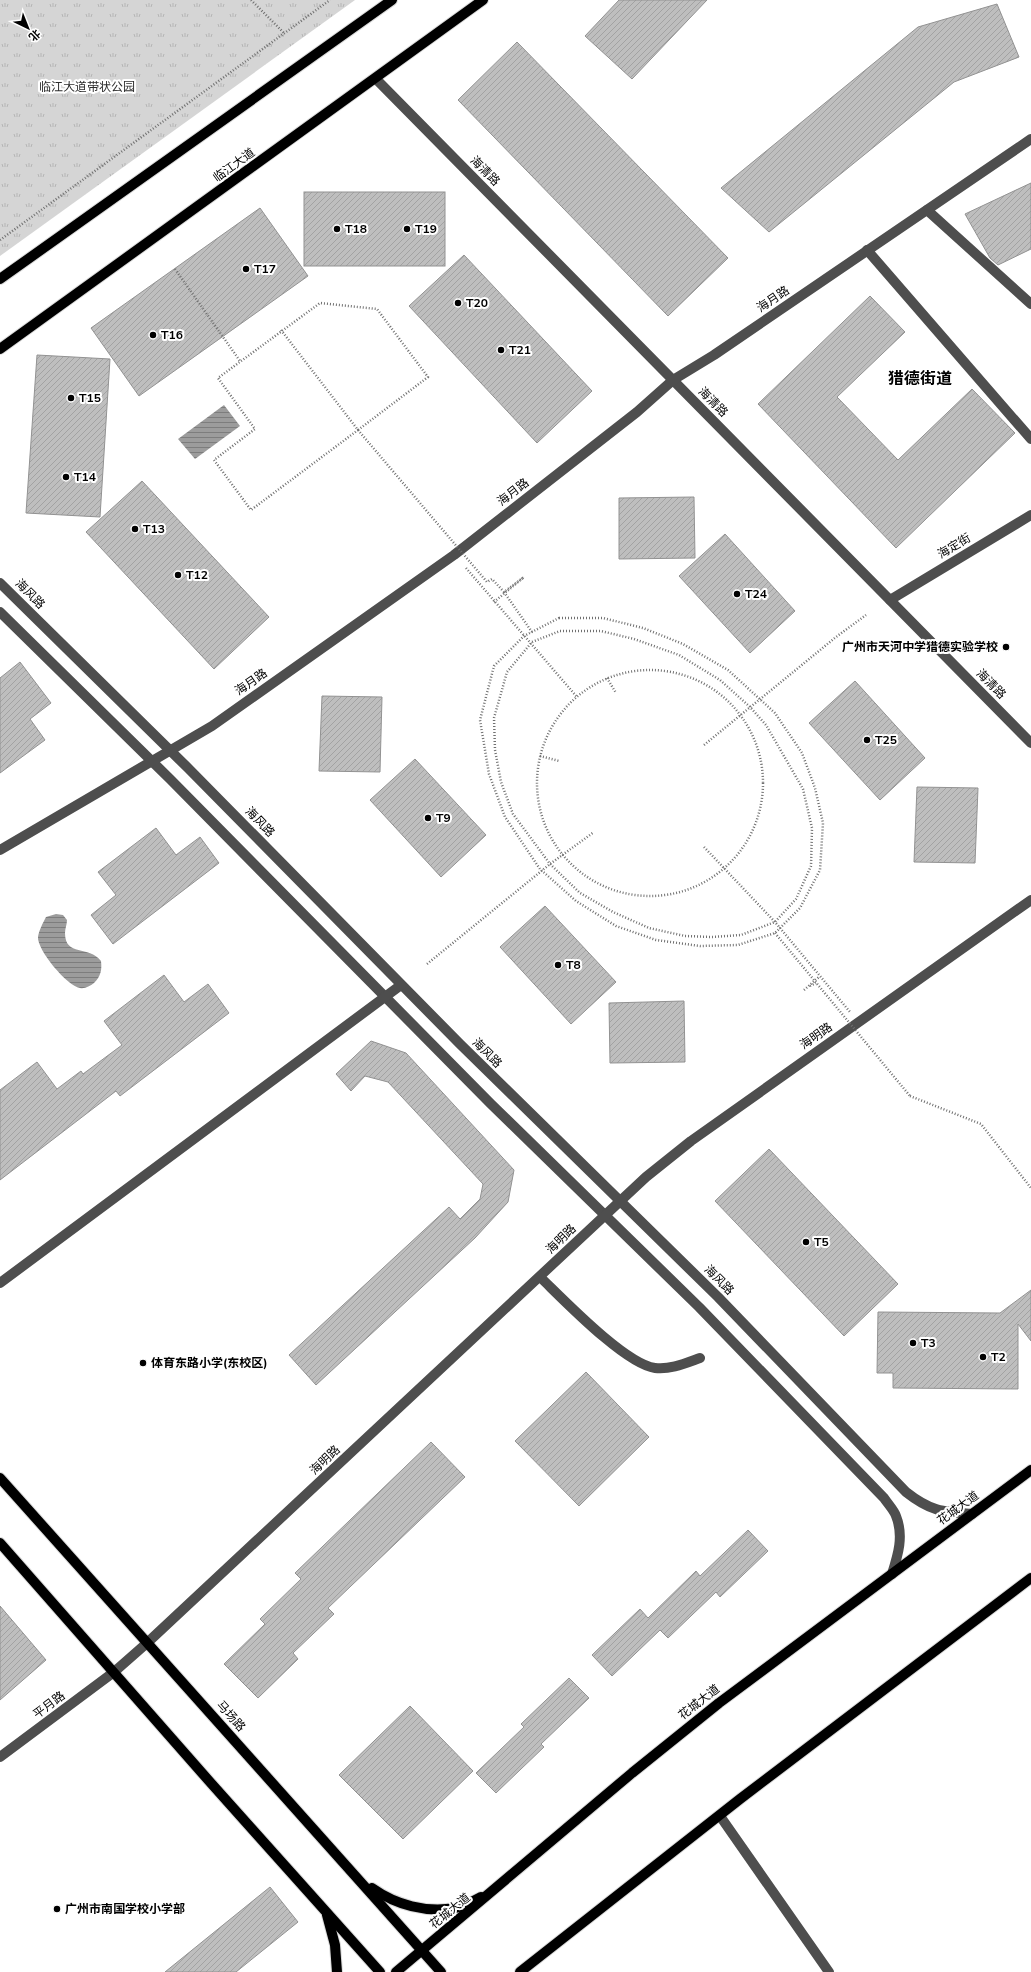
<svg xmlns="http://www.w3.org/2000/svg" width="1031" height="1972" viewBox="0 0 1031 1972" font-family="'Nunito Sans','Noto Sans SC',sans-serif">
  <defs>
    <pattern id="park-tufts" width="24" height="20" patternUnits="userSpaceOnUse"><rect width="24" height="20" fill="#d5d5d5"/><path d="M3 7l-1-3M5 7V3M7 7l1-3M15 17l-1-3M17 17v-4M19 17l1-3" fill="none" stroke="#b5b5b5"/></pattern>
    <pattern id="water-rules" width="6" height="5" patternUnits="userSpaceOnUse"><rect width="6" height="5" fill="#9c9c9c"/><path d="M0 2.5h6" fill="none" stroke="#7d7d7d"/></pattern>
    <pattern id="building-hatch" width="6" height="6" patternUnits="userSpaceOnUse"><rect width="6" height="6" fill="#bebebe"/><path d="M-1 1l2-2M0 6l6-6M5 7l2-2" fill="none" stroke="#a2a2a2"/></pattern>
  </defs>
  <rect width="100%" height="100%" fill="#fff"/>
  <polygon fill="url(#park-tufts)" points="0,0 355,0 0,256"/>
  <g fill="url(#water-rules)">
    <polygon points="224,405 240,426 195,459 178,439"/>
    <path d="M56,914L63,915L67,920C67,924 65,929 65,933C65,957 89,945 101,961C102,970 101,976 94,983C90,986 85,989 80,988C67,986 37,950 38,937C39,930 43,923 46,917Z"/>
  </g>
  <g fill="url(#building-hatch)" stroke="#929292">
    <polygon points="619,0 707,0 632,79 585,36"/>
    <polygon points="997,4 1019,57 954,82 769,232 721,188 918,27"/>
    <polygon points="517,42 728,258 668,316 458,100"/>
    <polygon points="1031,183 1031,249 998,265 990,258 965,214"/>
    <rect x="304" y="192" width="141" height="74"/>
    <polygon points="260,208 308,276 139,396 91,328"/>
    <polygon points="464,255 592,391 537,443 409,306"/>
    <polygon points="870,296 905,332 837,397 898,460 972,389 1015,433 896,548 758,404"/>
    <polygon points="37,355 110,359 100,517 26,513"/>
    <polygon points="142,481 269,617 214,669 86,532"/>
    <polygon points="694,497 695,558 619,559 619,498"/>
    <polygon points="725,534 795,611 750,653 679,576"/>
    <polygon points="20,662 51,703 30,719 45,740 0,773 0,678"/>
    <polygon points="855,681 925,758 880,800 809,723"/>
    <polygon points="322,696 382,697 380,772 319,771"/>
    <polygon points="415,759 486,835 441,877 370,800"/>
    <polygon points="917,787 978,788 975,863 914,862"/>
    <polygon points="156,828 176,855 200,837 219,863 113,944 91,915 116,895 98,872"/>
    <polygon points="545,906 616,982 571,1024 500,947"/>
    <polygon points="164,975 184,1002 208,984 229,1013 120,1096 116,1091 0,1180 0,1090 37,1062 57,1089 81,1071 83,1074 122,1045 104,1021"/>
    <polygon points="684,1001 685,1062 610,1063 609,1003"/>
    <polygon points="371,1041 406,1053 514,1170 508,1202 475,1238 316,1385 289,1355 449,1207 460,1219 480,1199 483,1184 388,1082 365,1076 351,1091 336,1074"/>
    <polygon points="769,1149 898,1284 844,1336 715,1201"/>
    <polygon points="1031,1290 1031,1341 1018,1324 1018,1389 893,1388 893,1373 877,1373 878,1312 1000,1313"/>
    <polygon points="586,1372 649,1437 579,1506 515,1441"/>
    <polygon points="431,1442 465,1477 328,1608 334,1614 293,1653 298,1659 258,1698 224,1664 265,1624 260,1619 301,1579 295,1573"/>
    <polygon points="748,1530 768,1551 720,1597 716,1592 668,1638 660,1630 612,1676 592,1655 640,1609 648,1618 696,1571 700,1576"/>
    <polygon points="0,1606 46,1660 0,1700"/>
    <polygon points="569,1678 589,1698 541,1744 544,1747 496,1793 476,1773 524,1727 521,1724"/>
    <polygon points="410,1706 473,1771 403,1839 339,1775"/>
    <polygon points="270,1887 298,1922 236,1972 165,1972"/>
  </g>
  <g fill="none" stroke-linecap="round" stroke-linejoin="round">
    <g stroke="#dbdbdb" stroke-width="12">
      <g id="major">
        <polyline points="0,279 392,0"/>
        <polyline points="0,349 483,0"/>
        <polyline points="0,1478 441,1972"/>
        <polyline points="0,1543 210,1782 380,1972"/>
        <path d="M372,1888C396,1905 426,1913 455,1908C464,1907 473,1901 481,1897"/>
        <polyline points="327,1915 335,1945 337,1972"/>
        <polyline points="396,1972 632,1773 719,1703 1031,1470"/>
        <polyline points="520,1972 740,1799 1031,1578"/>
      </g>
    </g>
    <g stroke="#707070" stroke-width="2.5" stroke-dasharray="1 2" stroke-linecap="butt">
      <polyline points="251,0 284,33"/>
      <polyline points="0,240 330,0"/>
      <polyline points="175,269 240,361"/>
      <polyline points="281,330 358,430 251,510 214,460 255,429 218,378 320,303 377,309 428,377 358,430"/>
      <polyline points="466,568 577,697"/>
      <polyline points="494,602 524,577"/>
      <polygon points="560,631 601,631 634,639 679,655 720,680 750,707 766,725 803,789 812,828 811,866 796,899 775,922 741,935 712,937 685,936 649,928 613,912 580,893 550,864 513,814 501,782 495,750 494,718 507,672 532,642"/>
      <circle cx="650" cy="783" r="113"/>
      <polyline points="607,678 616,693"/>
      <polyline points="704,745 836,637 866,615"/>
      <polyline points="540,756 559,761"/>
      <polyline points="704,847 775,922 850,1012"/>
      <polyline points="427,964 550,864 594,832"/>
      <polyline points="810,986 816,983"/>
      <polyline points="804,990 819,977"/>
      <polyline points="910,1096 981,1124 1031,1188"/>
    </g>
    <g stroke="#4e4e4e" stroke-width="10">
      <polyline points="376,79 1031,743"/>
      <polyline points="927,210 1031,304"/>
      <polyline points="867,250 1031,439"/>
      <path d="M0,583L188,768L460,1044L718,1297L906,1492C930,1511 942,1512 972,1514"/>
      <polyline points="890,600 1031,515"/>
      <path d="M0,612L170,779L491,1104L699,1307L884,1498C888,1504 894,1510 896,1516C904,1536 898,1555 892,1574"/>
      <polyline points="0,850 212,726 454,555 637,412 673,380 714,355 1031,139"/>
      <path d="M540,1277C563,1299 625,1364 655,1368C670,1370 686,1363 700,1358"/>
      <polyline points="0,1283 401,985"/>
      <polyline points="0,1757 114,1672 147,1643 646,1177 691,1141 1031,900"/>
      <polyline points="720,1816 829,1972"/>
    </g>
    <use href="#major" stroke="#000" stroke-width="10"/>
    <g stroke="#707070" stroke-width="2.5" stroke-dasharray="1 2" stroke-linecap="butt">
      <polyline points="358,430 487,582 492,579 504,592 524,577"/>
      <polyline points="504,592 532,632"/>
      <polygon points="559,618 603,618 643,628 683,644 728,670 775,713 802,753 815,788 823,823 820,870 800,908 775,933 738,945 700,946 656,940 616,926 576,901 540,869 505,817 489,774 480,720 494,666 524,636"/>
      <polyline points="775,933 910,1096"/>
    </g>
  </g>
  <g fill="#000" stroke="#fff" stroke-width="1.5">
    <circle cx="337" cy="229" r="4"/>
    <circle cx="407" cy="229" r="4"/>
    <circle cx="246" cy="269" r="4"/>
    <circle cx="458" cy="303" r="4"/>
    <circle cx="153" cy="335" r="4"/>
    <circle cx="501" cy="350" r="4"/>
    <circle cx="71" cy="398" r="4"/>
    <circle cx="66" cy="477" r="4"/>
    <circle cx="135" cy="529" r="4"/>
    <circle cx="178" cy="575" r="4"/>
    <circle cx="737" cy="594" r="4"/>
    <circle cx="1006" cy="647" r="4"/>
    <circle cx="867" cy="740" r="4"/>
    <circle cx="428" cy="818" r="4"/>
    <circle cx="558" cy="965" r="4"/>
    <circle cx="806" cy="1242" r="4"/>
    <circle cx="913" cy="1343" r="4"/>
    <circle cx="983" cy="1357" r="4"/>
    <circle cx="143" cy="1363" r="4"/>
    <circle cx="57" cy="1909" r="4"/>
  </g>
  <g text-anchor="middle" stroke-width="4" stroke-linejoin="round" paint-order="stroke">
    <g font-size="12" fill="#2c2c2c" stroke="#fff">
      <text x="87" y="91">临江大道带状公园</text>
    </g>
    <g font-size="12" fill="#000" stroke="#fff">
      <text transform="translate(234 165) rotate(-36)" y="4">临江大道</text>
      <text transform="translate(485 171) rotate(45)" y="4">海清路</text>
      <text transform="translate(773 299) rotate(-34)" y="4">海月路</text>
      <text transform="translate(713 402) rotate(45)" y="4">海清路</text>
      <text transform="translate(513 492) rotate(-38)" y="4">海月路</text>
      <text transform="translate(954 546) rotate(-31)" y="4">海定街</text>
      <text transform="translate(30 594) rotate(45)" y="4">海风路</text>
      <text transform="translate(251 682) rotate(-35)" y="4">海月路</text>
      <text transform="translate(991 684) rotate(45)" y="4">海清路</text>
      <text transform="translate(260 822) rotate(46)" y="4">海风路</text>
      <text transform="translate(816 1036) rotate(-35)" y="4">海明路</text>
      <text transform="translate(487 1053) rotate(45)" y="4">海风路</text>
      <text transform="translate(561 1239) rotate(-44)" y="4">海明路</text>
      <text transform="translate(719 1280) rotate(45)" y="4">海风路</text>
      <text transform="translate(325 1460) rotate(-43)" y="4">海明路</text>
      <text transform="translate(958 1508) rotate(-36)" y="4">花城大道</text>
      <text transform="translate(699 1702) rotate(-38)" y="4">花城大道</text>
      <text transform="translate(49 1705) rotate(-37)" y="4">平月路</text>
      <text transform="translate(231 1716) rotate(48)" y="4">马场路</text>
      <text transform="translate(450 1911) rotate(-39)" y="4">花城大道</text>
    </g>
    <g font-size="12" font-weight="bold" fill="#000" stroke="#fff" text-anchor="start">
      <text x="345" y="233">T18</text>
      <text x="415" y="233">T19</text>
      <text x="254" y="273">T17</text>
      <text x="466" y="307">T20</text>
      <text x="161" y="339">T16</text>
      <text x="509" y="354">T21</text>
      <text x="79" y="402">T15</text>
      <text x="74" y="481">T14</text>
      <text x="143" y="533">T13</text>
      <text x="186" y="579">T12</text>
      <text x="745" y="598">T24</text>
      <text x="998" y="651" text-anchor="end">广州市天河中学猎德实验学校</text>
      <text x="875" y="744">T25</text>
      <text x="436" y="822">T9</text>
      <text x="566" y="969">T8</text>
      <text x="814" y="1246">T5</text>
      <text x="921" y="1347">T3</text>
      <text x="991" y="1361">T2</text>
      <text x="151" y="1367">体育东路小学(东校区)</text>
      <text x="65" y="1913">广州市南国学校小学部</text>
    </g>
    <g font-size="16" font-weight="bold" fill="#000" stroke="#fff">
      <text x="920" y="384">猎德街道</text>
    </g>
  </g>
  <g transform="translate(28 28) rotate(137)" stroke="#ffffff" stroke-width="3" paint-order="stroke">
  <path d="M0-3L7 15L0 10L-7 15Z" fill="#000000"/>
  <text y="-6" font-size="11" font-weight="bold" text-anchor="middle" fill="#000000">北</text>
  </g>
</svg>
